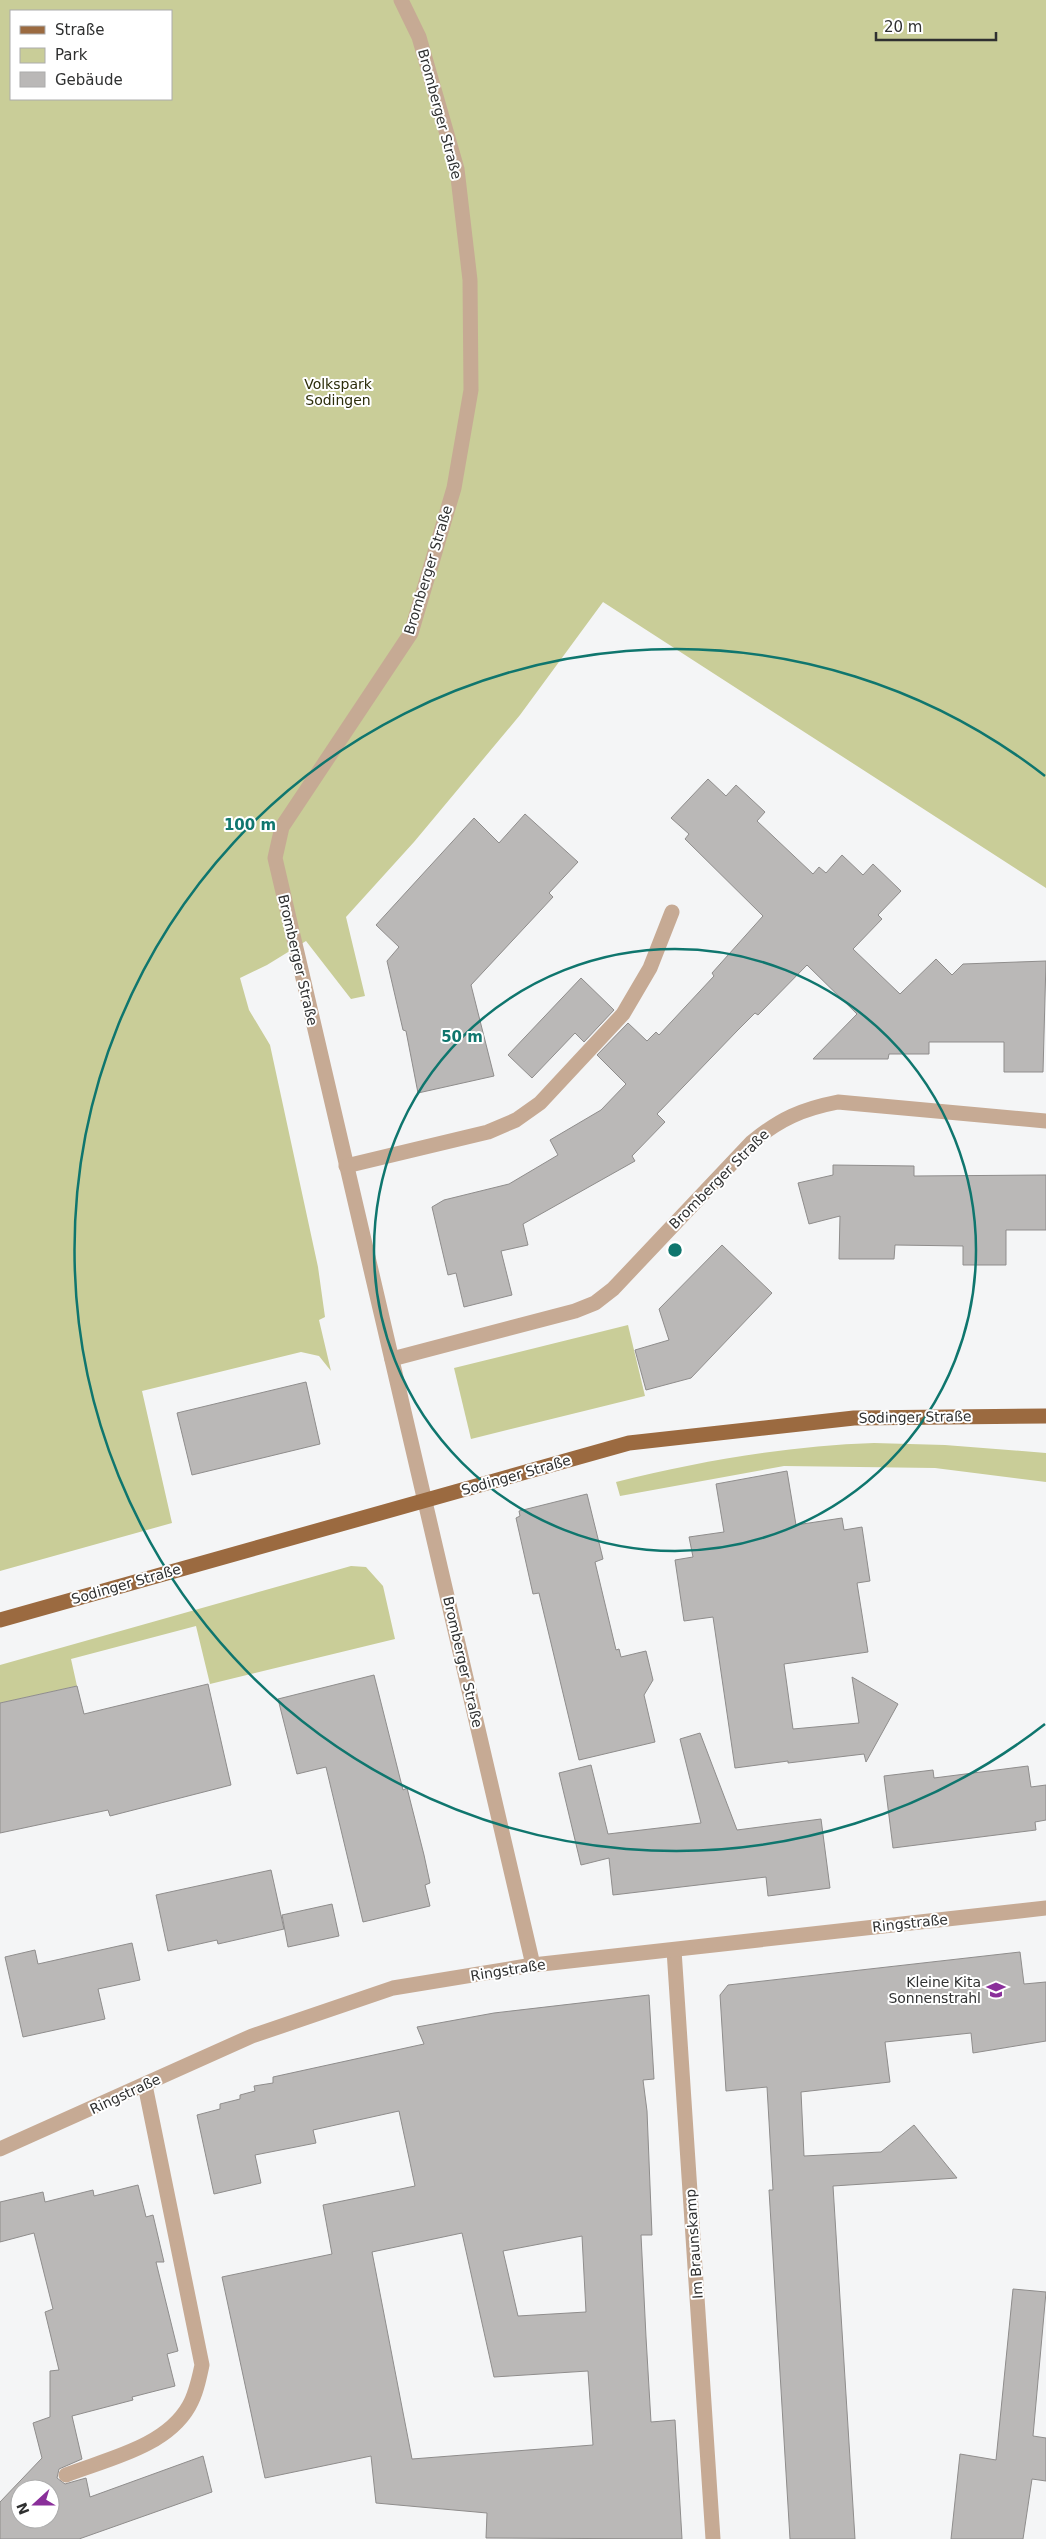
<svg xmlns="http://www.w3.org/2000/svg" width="1046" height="2539" viewBox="0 0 1046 2539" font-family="'DejaVu Sans',sans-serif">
  <rect width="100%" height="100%" fill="#f4f5f6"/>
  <g fill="#c9cd98" fill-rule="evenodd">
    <path d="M0,0H1046V888L603,602L520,715L414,842L346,917L365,996L351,999L306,941L267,965L240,978L249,1010L270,1045L318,1267L325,1317L319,1320L331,1371L319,1356L301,1352L142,1391L172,1523L0,1571ZM11,11H171V99H11Z"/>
    <polygon points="628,1325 645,1396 471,1439 454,1368"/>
    <path d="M874,1443L945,1445L1046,1453V1482L935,1468L784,1466L620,1496L616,1482C700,1461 786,1446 874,1443Z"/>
    <polygon points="351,1566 366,1567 383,1586 395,1639 210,1684 196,1626 71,1659 77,1686 0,1703 0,1665"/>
  </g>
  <g fill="#bab8b7" stroke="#8f8d8c" fill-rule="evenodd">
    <polygon points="708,779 726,796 736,785 765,812 757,821 813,874 819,867 826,873 842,855 863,875 873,864 901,891 878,915 882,919 853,949 900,994 936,959 952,975 963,964 1046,961 1043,1072 1004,1072 1004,1042 929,1042 929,1054 889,1054 888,1059 813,1059 857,1014 807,965 758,1015 755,1013 737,1031 657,1114 665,1122 632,1156 635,1161 523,1224 528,1245 501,1251 512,1295 464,1307 456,1273 448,1275 432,1207 444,1200 509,1184 558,1155 550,1140 601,1110 626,1084 597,1055 628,1023 647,1041 656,1032 659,1035 714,976 712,973 763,916 685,839 689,834 671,818"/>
    <polygon points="525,814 578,862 549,893 553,897 471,985 494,1076 418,1093 406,1031 403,1030 387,961 399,947 376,925 474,818 499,843"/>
    <polygon points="581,978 614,1010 584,1042 575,1033 532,1078 508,1055"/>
    <polygon points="833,1165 914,1166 914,1176 1046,1175 1046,1230 1006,1230 1006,1265 963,1265 963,1246 895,1245 894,1259 839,1259 840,1216 809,1224 798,1183 833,1175"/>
    <polygon points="722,1245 772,1293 691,1378 646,1390 635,1350 669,1340 659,1309"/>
    <polygon points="306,1382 320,1444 192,1475 177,1413"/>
    <polygon points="787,1471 796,1525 842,1518 844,1530 862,1527 870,1581 857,1583 868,1652 784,1664 793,1729 859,1723 852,1677 898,1704 866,1762 864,1754 788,1763 788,1761 735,1768 713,1617 684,1621 675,1560 693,1557 689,1537 724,1532 716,1484"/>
    <polygon points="587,1494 603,1559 595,1562 616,1650 619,1649 621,1657 646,1651 653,1680 644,1695 655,1742 579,1760 539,1593 533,1594 516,1518 520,1516 519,1511"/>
    <polygon points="374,1675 403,1790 407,1788 424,1855 430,1883 425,1885 430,1906 363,1922 326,1767 297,1774 278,1699"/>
    <polygon points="208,1684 231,1785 110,1816 108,1810 0,1833 0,1703 77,1686 84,1714"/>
    <polygon points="700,1733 737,1830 821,1819 830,1888 768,1896 766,1877 613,1895 609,1858 581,1865 559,1773 591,1765 608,1834 701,1823 680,1739"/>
    <polygon points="1028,1766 1031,1787 1046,1785 1046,1820 1035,1822 1036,1830 893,1848 884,1776 933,1770 934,1778"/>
    <polygon points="271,1870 284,1929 218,1944 217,1940 168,1951 156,1895"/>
    <polygon points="332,1904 339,1936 288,1947 282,1915"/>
    <polygon points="132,1943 140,1980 98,1989 105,2019 23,2037 5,1957 35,1950 38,1964"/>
    <polygon points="1020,1952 1024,1984 1046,1982 1046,2041 973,2053 971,2033 885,2042 890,2082 801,2092 804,2156 881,2152 914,2125 957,2178 833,2186 855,2539 790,2539 769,2190 773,2190 767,2087 726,2091 720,1995 728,1985"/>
    <path d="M649,1995L654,2079L643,2080L647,2111L652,2235H641L646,2337L651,2422L675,2420L682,2539L486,2538L487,2513L376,2503L371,2456L265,2478L222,2277L332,2254L323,2205L415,2186L399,2111L313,2130L316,2143L255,2155L261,2183L214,2194L197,2115L220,2109V2104L240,2099V2095L255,2091L254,2086L273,2083V2077L424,2044L417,2027L494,2013ZM462,2233L494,2377L588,2371L593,2445L412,2459L372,2252ZM582,2236L586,2312L518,2316L503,2251Z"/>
    <path d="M138,2185L146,2217L153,2215L164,2262H156L178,2351L167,2354L175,2386L132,2397L133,2400L72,2416L82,2459L59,2469L57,2478L65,2484L86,2478L90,2497L203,2456L212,2492L79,2539H0V2502L42,2458L33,2423L50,2417V2371L59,2370L45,2312L53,2309L34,2233L0,2242V2202L43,2192L45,2202L93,2190L94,2196ZM20,2489H50V2519H20Z"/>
    <polygon points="1013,2289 1046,2292 1033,2436 1046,2438 1046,2481 1032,2479 1023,2539 951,2539 960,2454 996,2460"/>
  </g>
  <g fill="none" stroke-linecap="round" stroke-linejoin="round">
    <g stroke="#c6aa94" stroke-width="15">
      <polyline points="401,0 419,37 457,169 470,280 471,390 454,488 411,633 282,827 275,858 533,1965"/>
      <polyline points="346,1166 488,1132 516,1120 540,1103 623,1014 650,968 672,912"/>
      <path d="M392,1359L575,1311L595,1303L613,1289L752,1142C780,1119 802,1109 838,1102L1046,1121"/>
      <polyline points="674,1950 713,2539"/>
      <polyline points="0,2149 252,2036 393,1988 533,1965 1046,1908"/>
      <path d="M66,2475C107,2459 166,2447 189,2406C196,2394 199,2379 202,2365L145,2085"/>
    </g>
    <polyline stroke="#9b6a40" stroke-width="15" points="0,1620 629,1443 854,1418 1046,1416"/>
  </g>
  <g fill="none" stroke="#0f766e" stroke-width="2.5">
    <circle cx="675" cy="1250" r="301"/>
    <path d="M1045 1724A601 601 0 1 1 1045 776"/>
  </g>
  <defs>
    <g id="school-bare" transform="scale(1.5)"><path d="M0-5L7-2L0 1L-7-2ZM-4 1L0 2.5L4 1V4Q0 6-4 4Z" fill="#8a2f9a" stroke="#fff" stroke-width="2.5" paint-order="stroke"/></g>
  </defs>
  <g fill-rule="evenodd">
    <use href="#school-bare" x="996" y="1990"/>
  </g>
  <g text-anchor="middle" stroke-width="4" stroke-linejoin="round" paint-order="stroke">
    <g font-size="14" fill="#2f3030" stroke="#fff">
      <text transform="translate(440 114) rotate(75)" y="5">Bromberger Straße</text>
      <text transform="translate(428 570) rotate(-73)" y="5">Bromberger Straße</text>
      <text transform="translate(298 960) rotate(77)" y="5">Bromberger Straße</text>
      <text transform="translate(719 1179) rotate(-45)" y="5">Bromberger Straße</text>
      <text transform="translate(915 1417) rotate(-1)" y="5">Sodinger Straße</text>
      <text transform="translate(516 1475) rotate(-16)" y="5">Sodinger Straße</text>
      <text transform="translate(126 1584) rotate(-16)" y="5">Sodinger Straße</text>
      <text transform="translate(463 1662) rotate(77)" y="5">Bromberger Straße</text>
      <text transform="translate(910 1923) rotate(-6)" y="5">Ringstraße</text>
      <text transform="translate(508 1970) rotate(-9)" y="5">Ringstraße</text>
      <text transform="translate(125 2094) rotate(-25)" y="5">Ringstraße</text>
      <text transform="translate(694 2244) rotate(-94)" y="5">Im Braunskamp</text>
    </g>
    <g font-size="14" fill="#2c2d0a" stroke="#fff">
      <text x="338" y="389">Volkspark<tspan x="338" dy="16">Sodingen</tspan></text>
    </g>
    <g font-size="14" fill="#2f3030" stroke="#fff" text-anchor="end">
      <text x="981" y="1987">Kleine Kita<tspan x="981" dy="16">Sonnenstrahl</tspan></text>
    </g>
  </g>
  <circle cx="675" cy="1250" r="8" fill="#0f766e" stroke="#fff" stroke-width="2.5"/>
  <g font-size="15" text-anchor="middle" font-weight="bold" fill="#0f766e" stroke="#fff" stroke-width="4" stroke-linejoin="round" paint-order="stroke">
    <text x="250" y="830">100 m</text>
    <text x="462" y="1042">50 m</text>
  </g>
  <rect x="10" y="10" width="162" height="90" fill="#ffffff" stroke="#acacac"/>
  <rect x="20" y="26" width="25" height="8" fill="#9b6a40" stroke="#acacac"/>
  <text x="55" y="35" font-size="15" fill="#2f3030">Straße</text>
  <rect x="20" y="48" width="25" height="15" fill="#c9cd98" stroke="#acacac"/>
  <text x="55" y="60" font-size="15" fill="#2f3030">Park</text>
  <rect x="20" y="72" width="25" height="15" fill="#bab8b7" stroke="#acacac"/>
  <text x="55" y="85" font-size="15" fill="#2f3030">Gebäude</text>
  <g transform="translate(35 2504) rotate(249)"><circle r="24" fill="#ffffff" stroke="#acacac"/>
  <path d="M0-4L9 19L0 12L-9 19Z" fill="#8a2f9a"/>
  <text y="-8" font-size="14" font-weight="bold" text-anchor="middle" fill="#2f3030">N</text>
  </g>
  <path d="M876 32v8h120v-8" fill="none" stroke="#2f3030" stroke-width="2.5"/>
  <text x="884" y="32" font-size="15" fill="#2f3030" stroke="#ffffff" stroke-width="4" paint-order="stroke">20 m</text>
</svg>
